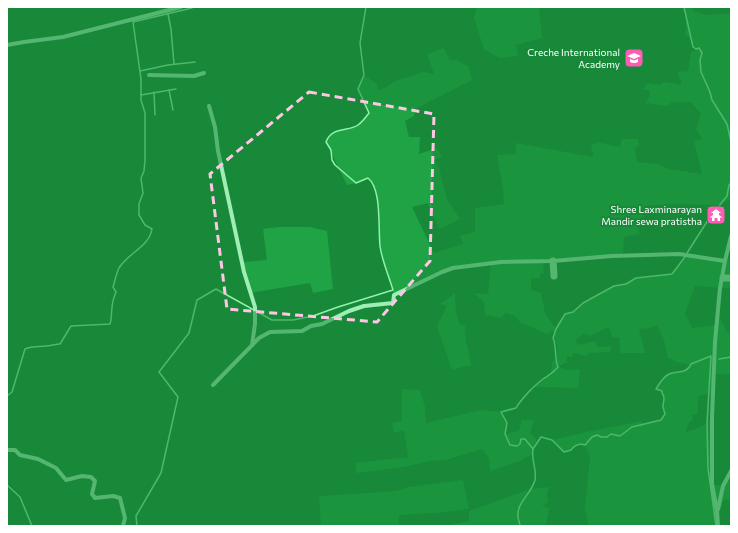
<svg xmlns="http://www.w3.org/2000/svg" width="738" height="533" viewBox="0 0 738 533" font-family="Commissioner,sans-serif">
  <rect width="100%" height="100%" fill="#178939"/>
  <g fill="#1fa345">
    <polygon points="477,7 539,7 542,38 516,45 518,56 500,58 484,50 474,17"/>
    <path d="M683,7H692L693,11L708,15L731,13V199L717,205L677,204L645,206V215L638,221L639,234L624,237L623,256L543,262L544,273L540,274V278H531V290L541,293L545,313L556,329L565,314L573,312L583,303L614,286L626,284L636,278L672,274L689,255L725,261L731,258V288H720L695,286L685,313L692,328L716,325L717,313L728,333H731V374H715L714,395L709,394L698,396V413L692,415L693,420L689,422L685,433L707,424L712,417V484L723,486L731,471V499L724,500L718,517V526H589L585,508L590,456L585,445C579,443 575,445 571,450L564,452L552,440L586,432L642,421L643,424L661,420L665,414L663,406L665,400L662,391L656,389C659,384 663,377 669,374C677,371 687,375 691,364L679,363L668,358L664,340L657,325L648,329L642,328L639,330L645,353H620L619,337H612L609,327L590,336L585,333L575,340L578,345C584,344 589,342 596,341L597,347L611,346L610,352L589,353L587,356L573,353L572,357L567,356L566,361L569,363H564L559,367L567,370H580L578,388L534,387L551,373L552,362L558,358L556,354L558,346L553,338L556,330L547,334L520,322L515,316L506,313L501,318L485,315L484,302L474,293L488,294L491,264L453,268L394,295C390,279 383,263 381,247C377,229 383,190 368,178L356,183L347,185L326,142C332,126 348,132 358,125C362,122 366,117 369,113L358,89L364,75L377,84L378,91L385,88L395,81L424,72L434,74L427,54L444,48L450,60H456L468,66L472,80L415,109L414,116L405,121L409,137H420L419,154L437,148L442,157L434,160L439,168L447,200L460,219L439,229L428,203L412,207L434,253L463,244L460,236L475,232V208L504,204L503,189L497,155L516,154V143L592,157L594,154L591,150L592,144L595,145L596,142L620,147L622,139H638L639,145L635,149L637,162L658,164L668,169L702,174L694,141L702,139L696,129L701,114L691,102H672L667,106L645,103L650,96V91L643,89L648,83L661,85L664,82L680,85L682,81L679,78L678,72L688,71L691,52L697,50L693,47L690,38L685,35C687,26 686,16 683,7Z"/>
    <polygon points="279,227 310,227 327,231 333,289 313,293 310,283 250,293 243,262 267,260 263,229"/>
    <polygon points="455,293 456,313 460,324 465,325 466,340 471,365 452,370 437,326 447,306 440,304"/>
    <polygon points="402,389 420,390 425,407 426,423 481,410 500,412 507,423 506,434 519,431 522,420 534,420 530,433 537,441 533,449 532,455 524,458 520,461 490,471 489,458 482,449 446,460 430,461 404,467 356,473 356,463 408,457 404,431 394,432 392,423 402,421"/>
    <polygon points="463,480 469,509 436,513 399,515 399,526 321,526 319,496 396,491 408,487"/>
    <polygon points="549,487 547,493 548,502 542,506 549,508 546,526 445,526 469,521 469,511 530,489"/>
  </g>
  <g fill="none" stroke-linecap="round" stroke-linejoin="round">
    <g stroke="#91f1ab" stroke-width="1.5">
      <polyline points="684,7 693,47 696,49 699,48 702,53 700,60 701,72 710,92 712,100 727,124 731,142"/>
      <polyline points="168,14 171,29 174,64"/>
      <polyline points="140,71 168,65 195,62"/>
      <polyline points="169,90 173,110"/>
      <polyline points="154,92 155,115"/>
      <polyline points="141,95 176,89"/>
      <polyline points="687,253 710,217 727,196 729,185 731,183"/>
      <polyline points="719,359 731,357"/>
      <path d="M7,396L12,392L25,349C33,346 39,347 46,346C51,346 55,344 60,344L71,326L110,324C112,318 111,314 112,308C112,302 114,297 116,292L113,287C115,281 116,274 119,268C128,253 149,247 152,229L145,225L139,215V204L143,193L141,178L144,171L145,160V113L141,100V79L133,22L192,8"/>
      <path d="M533,449L541,437L552,440L564,452L571,450C575,445 579,443 585,445L592,437L597,435L601,437H607L611,434L620,436L632,427L661,420L665,414C664,411 663,408 663,405C664,400 665,397 662,393V391L656,389C659,384 663,377 669,374C677,371 687,374 691,364L711,356L707,424L708,468L716,526"/>
      <polyline points="7,485 20,497 32,526"/>
      <path d="M137,526L136,516L161,473L178,397L159,372L189,333L197,300L216,289L272,320H293L313,316L338,307L393,290C389,276 382,261 380,246C378,228 382,189 368,178L356,183L335,165L332,160L331,150L326,142C332,126 348,132 358,125C362,122 366,117 369,113L358,89L364,75L360,43L366,7"/>
      <path d="M520,526C520,523 518,520 518,517C516,503 532,493 535,480C537,469 531,460 533,449L525,439H521L520,444L517,446L510,445L505,434L507,423L501,412L516,408C521,399 535,385 543,379C549,375 553,373 558,367C554,357 557,347 553,338L556,329L565,314L573,312L583,303L614,286L626,284L636,278L672,274L685,257"/>
    </g>
    <g stroke="#9eeeb5" stroke-width="4">
      <polyline points="7,45 24,42 63,37 181,7"/>
      <polyline points="149,75 194,76 204,73"/>
      <polyline points="209,106 215,127 218,151 244,272 255,307 255,324 252,345"/>
      <polyline points="213,385 259,338 270,332 302,331 311,326 322,324 349,311 364,306 393,303 394,295 442,272 453,268 501,262 553,261 612,256 679,254 725,261"/>
      <polyline points="7,450 15,450 20,455 38,459 56,468 66,480 82,476 91,477 95,481 92,494 95,498 113,496 120,498 125,518 123,526"/>
      <polyline points="718,509 723,486 731,471"/>
      <polyline points="718,526 717,511 712,484 712,417 715,342 720,288 725,261 731,236"/>
    </g>
    <g stroke="#9eeeb5" stroke-width="7">
      <polyline points="553,261 554,276"/>
      <polyline points="723,278 731,278"/>
    </g>
  </g>
  <path d="M0 0H738V533H0ZM309,92L434,114L430,261L377,322L227,309L210,174Z" fill="#178939" fill-opacity=".55" fill-rule="evenodd"/>
  <path fill="none" stroke="#ffc6e5" stroke-width="3" stroke-dasharray="8 5" stroke-linejoin="round" d="M309,92L434,114L430,261L377,322L227,309L210,174Z"/>
  <defs>
    <g id="school-square" transform="scale(1)"><rect x="-9" y="-9" width="18" height="18" rx="4" fill="#ff5cb6" stroke="#178939"/><path d="M0-5L7-2L0 1L-7-2ZM-4 1L0 2.5L4 1V4Q0 6-4 4Z" fill="#fff"/></g>
    <g id="temple-square" transform="scale(1)"><rect x="-9" y="-9" width="18" height="18" rx="4" fill="#ff5cb6" stroke="#178939"/><path d="M0-6L5-2H3V0L6.5 2.5H4V6H1.5V3h-3V6H-4V2.5H-6.5L-3 0V-2H-5Z" fill="#fff"/></g>
  </defs>
  <g fill-rule="evenodd">
    <use href="#school-square" x="634" y="58"/>
    <use href="#temple-square" x="716" y="215"/>
  </g>
  <g text-anchor="middle" stroke-width="4" stroke-linejoin="round" paint-order="stroke">
    <g font-size="10" fill="#fff" stroke="#178939" text-anchor="end">
      <text x="620" y="56">Creche International<tspan x="620" dy="12">Academy</tspan></text>
      <text x="702" y="213">Shree Laxminarayan<tspan x="702" dy="12">Mandir sewa pratistha</tspan></text>
    </g>
  </g>
  <rect width="738" height="533" fill="none" stroke="#ffffff" stroke-width="16"/>
</svg>
